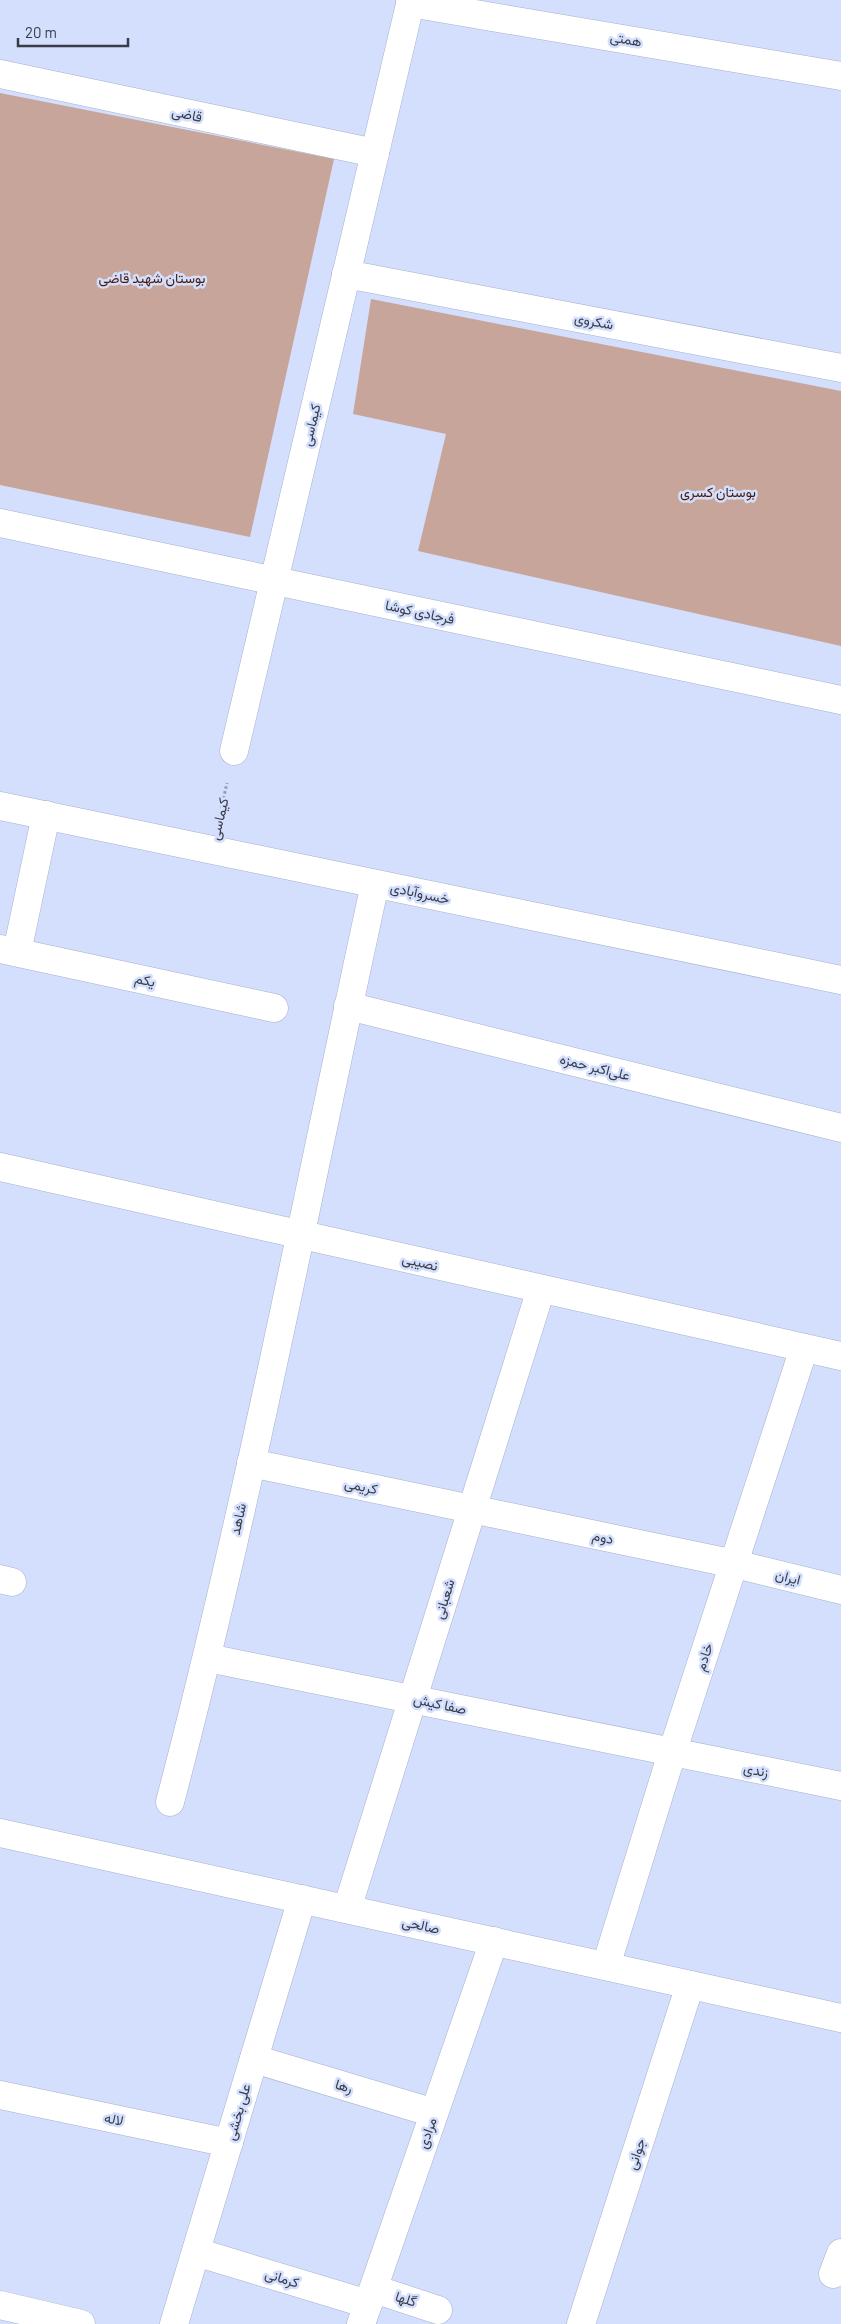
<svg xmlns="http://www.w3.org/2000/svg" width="841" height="2324" viewBox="0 0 841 2324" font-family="Barlow,Vazirmatn,sans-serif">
  <rect width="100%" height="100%" fill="#d3dffc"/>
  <g fill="#c7a59a">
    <polygon points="0,93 334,159 250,537 0,485"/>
    <polygon points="371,299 841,391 841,646 418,551 446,434 353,414"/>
  </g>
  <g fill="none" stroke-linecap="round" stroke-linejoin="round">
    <g stroke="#a5b1cc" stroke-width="29">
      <g id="minor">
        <polyline points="410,3 841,76"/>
        <polyline points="0,74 375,153"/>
        <polyline points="346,274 841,368"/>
        <polyline points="0,523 841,700"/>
        <polyline points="234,751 411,0"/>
        <polyline points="0,806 841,980"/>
        <polyline points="0,949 274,1008"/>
        <polyline points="17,952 46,815"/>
        <polyline points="348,1006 841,1128"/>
        <polyline points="0,1167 841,1356"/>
        <polyline points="251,1463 735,1564 841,1590"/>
        <polyline points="0,1579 12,1582"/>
        <polyline points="208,1658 841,1786"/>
        <path d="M170,1802C250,1498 308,1190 375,884"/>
        <polyline points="0,1833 841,2018"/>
        <polyline points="347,1909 541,1289"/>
        <polyline points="606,1966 672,1753 804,1348"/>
        <polyline points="254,2059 434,2113"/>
        <polyline points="0,2095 229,2143"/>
        <polyline points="196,2252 368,2304"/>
        <polyline points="833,2274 841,2253"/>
        <polyline points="374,2289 438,2310"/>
        <polyline points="0,2305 81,2324"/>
        <polyline points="174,2324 302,1899"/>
        <polyline points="361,2324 494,1941"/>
        <polyline points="581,2324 690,1985"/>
      </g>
    </g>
    <polyline stroke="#929ab0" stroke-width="3" stroke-dasharray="2.5 2.5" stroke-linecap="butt" points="219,818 227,783"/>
    <use href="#minor" stroke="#fff" stroke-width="28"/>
  </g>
  <g text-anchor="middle" stroke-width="5" stroke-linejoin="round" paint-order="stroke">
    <g font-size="14" fill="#383c48" stroke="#d3dffc">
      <text transform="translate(626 39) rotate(10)" y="5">همتی</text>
      <text transform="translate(187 114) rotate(12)" y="5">قاضی</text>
      <text transform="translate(594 321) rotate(11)" y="5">شکروی</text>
      <text transform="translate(311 425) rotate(-77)" y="5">کیماسی</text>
      <text transform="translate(420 612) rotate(12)" y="5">فرجادی کوشا</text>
      <text transform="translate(219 819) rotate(-77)" y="5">کیماسی</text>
      <text transform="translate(420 893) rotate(12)" y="5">خسروآبادی</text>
      <text transform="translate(145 980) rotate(12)" y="5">یکم</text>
      <text transform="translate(595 1067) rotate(14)" y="5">علی‌اکبر حمزه</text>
      <text transform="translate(420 1262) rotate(13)" y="5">نصیبی</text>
      <text transform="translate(361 1486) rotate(12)" y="5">کریمی</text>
      <text transform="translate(238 1519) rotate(-78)" y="5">شاهد</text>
      <text transform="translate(603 1537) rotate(12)" y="5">دوم</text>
      <text transform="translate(788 1577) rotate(14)" y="5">ایران</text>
      <text transform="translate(444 1599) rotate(-73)" y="5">شعبانی</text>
      <text transform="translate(704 1657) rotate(-72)" y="5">خادم</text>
      <text transform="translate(440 1704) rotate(12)" y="5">صفا کیش</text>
      <text transform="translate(756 1770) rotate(11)" y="5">زندی</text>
      <text transform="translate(421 1925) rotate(12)" y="5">صالحی</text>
      <text transform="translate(344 2086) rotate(17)" y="5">رها</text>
      <text transform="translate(238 2112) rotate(-74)" y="5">علی بخشی</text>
      <text transform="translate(114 2119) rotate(12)" y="5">لاله</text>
      <text transform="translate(427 2133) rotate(-71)" y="5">مرادی</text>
      <text transform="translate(636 2154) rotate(-72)" y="5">جوانی</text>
      <text transform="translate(282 2278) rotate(17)" y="5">کرمانی</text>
      <text transform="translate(406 2299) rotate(18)" y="5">گلها</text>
    </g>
    <g font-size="14" fill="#491a0a" stroke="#d3dffc">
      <text x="152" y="283">بوستان شهید قاضی</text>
      <text x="718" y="497">بوستان کسری</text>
    </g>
  </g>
  <path d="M18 38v8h110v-8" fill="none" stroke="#383c48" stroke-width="2.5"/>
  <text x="25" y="38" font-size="15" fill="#383c48" stroke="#d3dffc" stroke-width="4" paint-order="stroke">20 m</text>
</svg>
